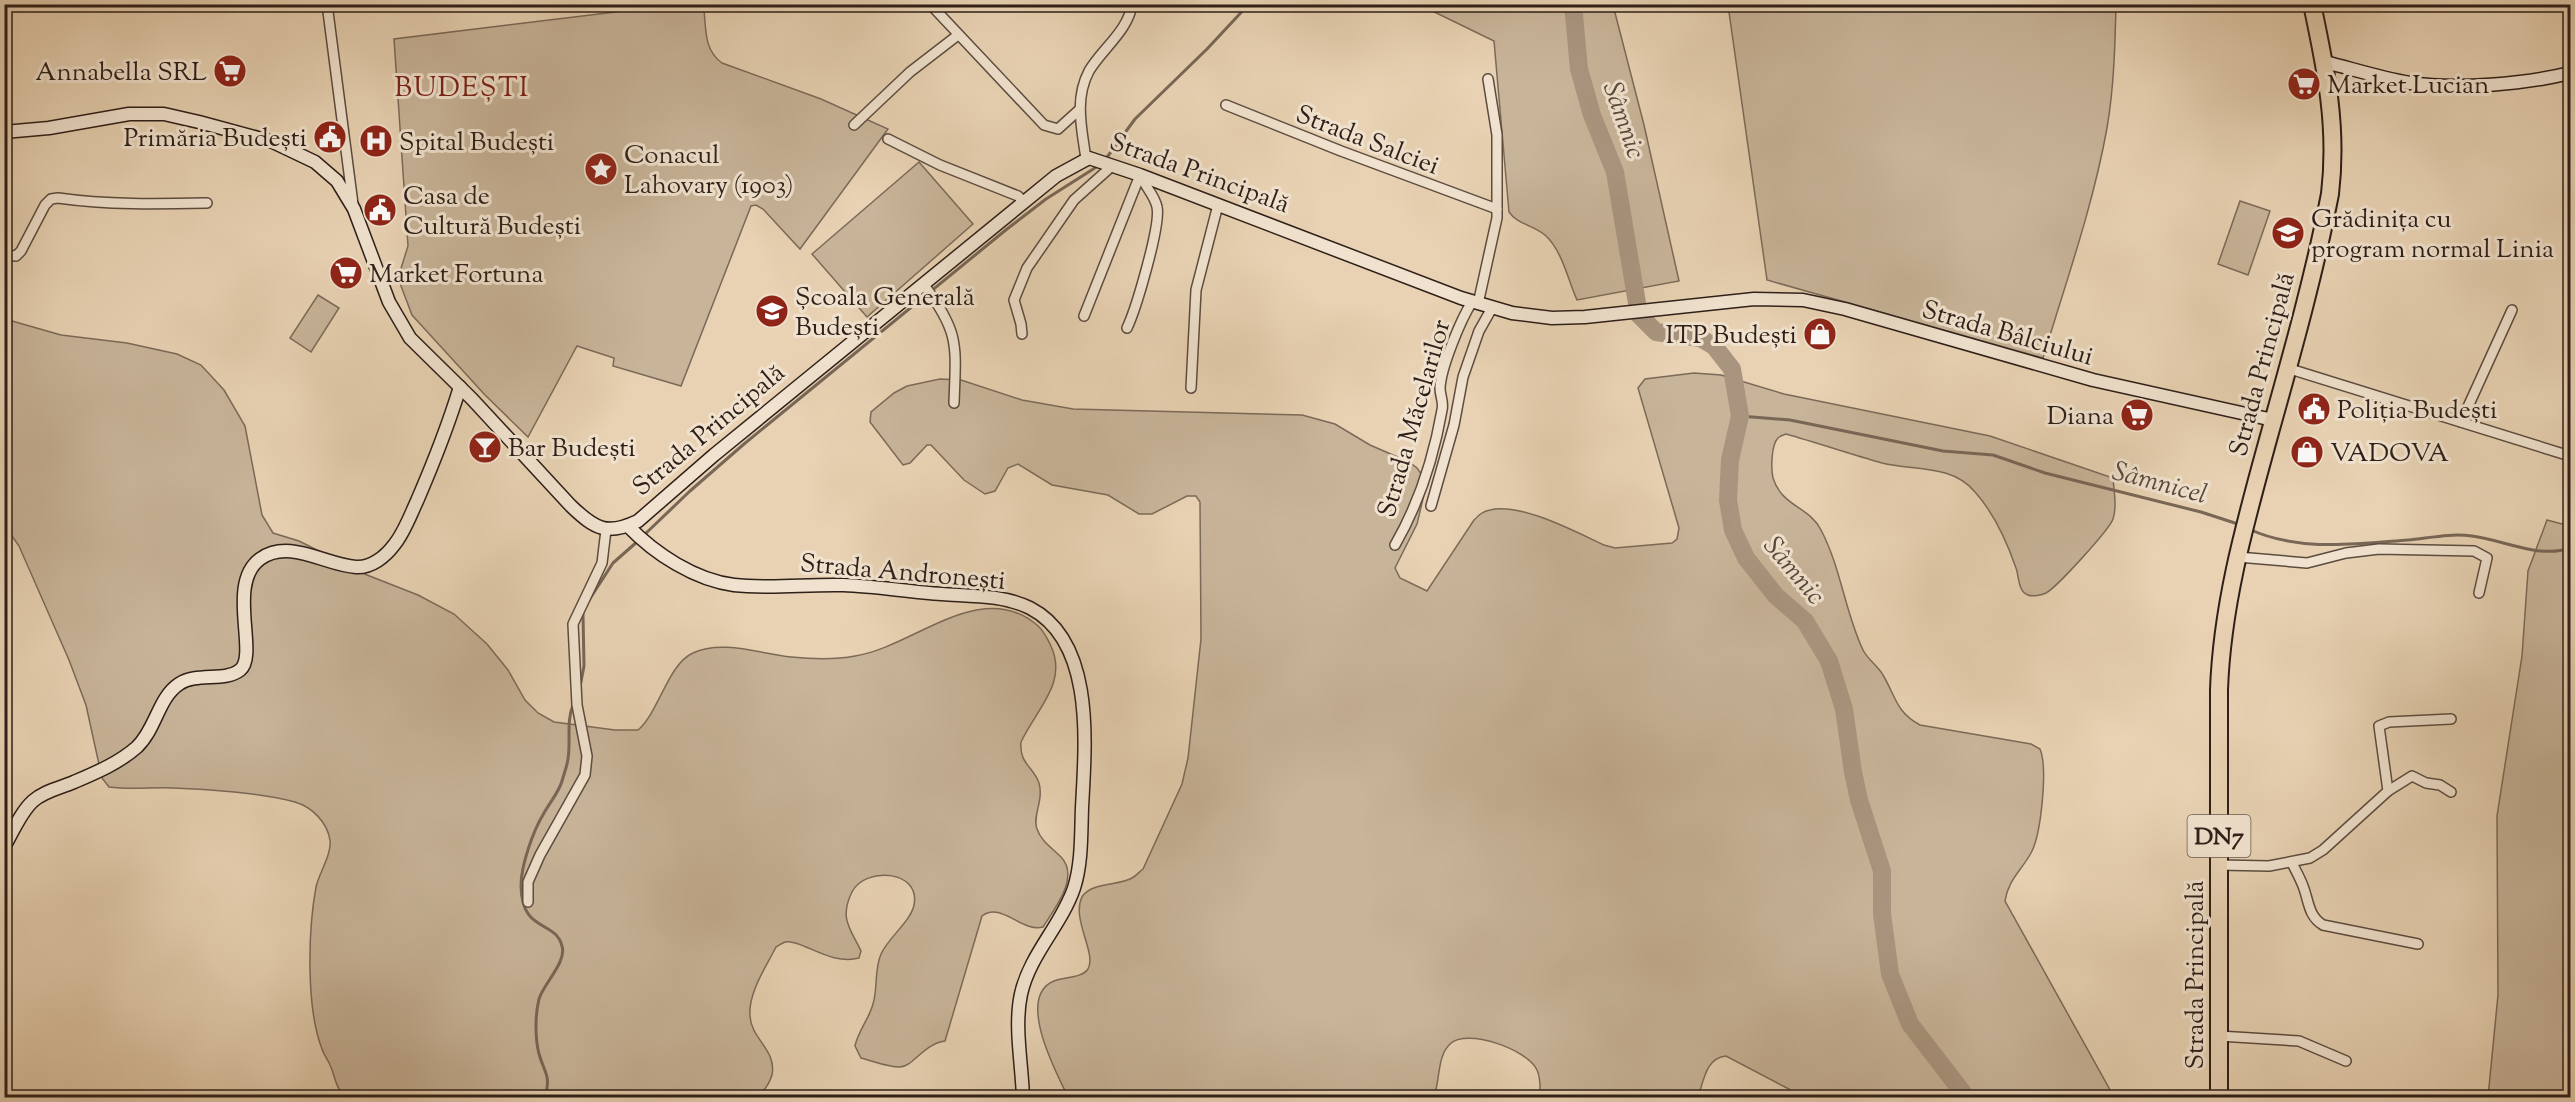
<svg xmlns="http://www.w3.org/2000/svg" width="2575" height="1102" viewBox="0 0 2575 1102" font-family="'Sorts Mill Goudy',serif">
  <rect width="100%" height="100%" fill="#e8d2b3"/>
  <filter id="stains"><feTurbulence type="fractalNoise" baseFrequency=".00333" numOctaves="4"/><feColorMatrix values="0 0 0 0 .2 0 0 0 0 .09 0 0 0 0 .02 0 0 0 .5 -.17"/></filter>
  <radialGradient id="worn" r=".72"><stop offset=".6" stop-color="#630" stop-opacity="0"/><stop offset="1" stop-color="#630" stop-opacity=".3"/></radialGradient>
  <g fill="#c8b499" stroke="#7b6a59" stroke-width="1.5">
    <path d="M673,5H701L704,9C706,30 704,50 722,63L821,99L888,129L800,249L763,209L756,205L751,206L681,386L613,366L614,358L577,346L528,437L485,395L412,315L398,278L408,246L394,39Z"/>
    <path d="M1420,5H1613L1644,125L1679,281L1577,300C1568,280 1562,250 1545,235C1533,225 1517,224 1509,212L1494,41Z"/>
    <path d="M1728,5H2116C2115,46 2114,87 2107,128C2093,206 2066,282 2043,358L1767,280Z"/>
    <polygon points="919,162 973,224 867,317 812,254"/>
    <polygon points="2240,201 2270,211 2248,275 2218,264"/>
    <polygon points="318,295 339,308 311,352 290,338"/>
    <path d="M5,319L61,335L127,343L177,354L201,365L224,390L245,426L262,515L273,533L299,541L367,575L418,595L454,614L487,644L508,670L525,700L538,713L554,722L615,730H638C659,712 668,664 693,653C722,639 761,654 791,657C812,659 834,660 855,656C914,647 980,577 1037,625C1044,631 1046,636 1050,644C1069,682 1037,708 1021,742C1019,764 1033,766 1039,783C1044,801 1032,816 1037,829C1041,841 1052,848 1061,857C1080,877 1055,908 1043,927C1022,933 1001,901 982,916L945,1041C923,1044 913,1067 900,1067C887,1067 873,1061 861,1058L855,1046C858,1031 869,1019 873,1004C878,988 874,970 881,954C888,938 911,921 914,905C921,870 865,866 852,892C839,918 850,928 861,951L859,958C830,966 802,939 785,942C782,943 778,946 776,947C766,967 748,993 750,1016C751,1039 777,1050 772,1075C769,1084 764,1092 756,1097H345C335,1087 336,1078 330,1065C328,1060 324,1055 322,1049C306,1008 308,931 316,887C319,873 332,854 330,840C327,822 312,807 295,802C261,793 208,789 173,788C152,787 131,790 109,787L102,778L86,705L69,660L19,546L5,526Z"/>
    <path d="M1694,373L1721,375L1784,394L1990,436L2113,478C2114,492 2117,506 2113,519C2109,530 2057,587 2046,593C2042,595 2032,597 2028,595C2018,592 2019,576 2016,568C2007,542 1993,512 1975,492C1952,464 1914,471 1882,463C1850,454 1818,443 1786,434C1783,435 1780,436 1778,438C1771,445 1771,469 1773,478C1782,507 1809,506 1821,530C1841,568 1845,612 1863,650C1868,660 1878,666 1883,675C1896,697 1896,712 1920,725L2031,744L2040,749C2048,768 2041,835 2031,853C2021,871 2008,880 2005,901L2114,1097H1804L1726,1056C1706,1058 1704,1080 1698,1097H1540C1540,1088 1541,1078 1537,1070C1527,1049 1467,1028 1450,1044C1437,1056 1440,1081 1434,1097H1068C1057,1074 1015,997 1054,981C1064,977 1082,978 1088,969C1097,953 1071,919 1082,897C1091,882 1119,886 1132,878C1136,876 1139,872 1143,869L1182,784L1188,758L1201,639L1200,502L1196,496H1187L1152,514H1139L1108,495L1052,485L1018,464L1008,468L995,491L985,494L964,480L931,445H927L910,463L903,465L870,422L871,412L894,393L907,386L940,379L961,380L1022,400L1073,409L1302,415L1335,424L1370,445L1409,462L1417,468L1427,482L1417,524L1395,568L1400,578L1427,591L1474,520C1479,515 1483,511 1490,510C1520,502 1576,532 1604,545L1615,548L1672,543L1677,539L1679,528L1638,388L1645,379Z"/>
    <polygon points="2547,520 2570,526 2570,1097 2488,1097 2498,995 2497,816 2522,656 2528,571"/>
  </g>
  <g fill="none" stroke-linecap="round" stroke-linejoin="round">
    <g stroke="#786656" stroke-width="3">
      <polyline points="1105,160 1135,119 1207,49 1249,4"/>
      <polyline points="1740,416 1790,420 1943,451 1993,455 2045,473 2201,512 2241,525"/>
      <path d="M2249,529C2298,552 2356,544 2408,540C2429,538 2450,533 2472,536C2504,540 2539,559 2570,548"/>
      <polyline points="643,536 690,491 744,444 1007,229 1046,199 1098,166"/>
      <polyline points="589,600 613,563 638,541"/>
      <polyline points="580,687 584,666 583,614"/>
      <path d="M545,1098C551,1074 545,1075 539,1054C535,1038 535,1015 539,999C544,983 567,962 562,946C555,919 522,934 521,886C521,865 533,831 544,813C550,802 559,792 562,781C564,774 567,766 568,759C571,741 566,722 573,705"/>
    </g>
    <polyline stroke="#a9957f" stroke-width="18" points="1573,4 1579,69 1592,115 1615,172 1639,315 1656,332 1700,338 1714,346 1732,369 1740,416 1730,460 1728,500 1733,530 1746,558 1776,596 1805,621 1829,661 1844,709 1853,772 1859,800 1882,871 1882,914 1890,974 1910,1024 1967,1098"/>
    <g stroke="#5c4c40" stroke-width="12">
      <g id="street">
        <polyline points="327,4 353,204"/>
        <polyline points="930,4 1044,125 1058,129 1079,110"/>
        <polyline points="1226,105 1341,151 1497,209"/>
        <polyline points="854,125 910,72 958,35"/>
        <polyline points="888,139 940,165 1018,196 1024,202"/>
        <path d="M1086,159C1082,130 1074,99 1089,71C1101,50 1129,30 1132,4"/>
        <path d="M4,255L16,256L21,251L45,205L51,199L58,198C108,205 157,204 207,203"/>
        <path d="M924,285C960,333 956,345 954,403"/>
        <polyline points="1478,304 1497,218 1497,135 1488,79"/>
        <polyline points="1084,316 1140,175"/>
        <path d="M1127,328C1136,309 1161,225 1157,207C1155,196 1145,186 1140,175"/>
        <polyline points="1022,334 1021,324 1014,300 1027,268 1074,200 1112,166"/>
        <polyline points="2287,368 2570,456"/>
        <polyline points="1191,388 1196,290 1218,205"/>
        <polyline points="2461,422 2512,310"/>
        <polyline points="1431,506 1454,425 1463,377 1479,331 1492,308"/>
        <path d="M1395,545C1418,505 1434,456 1442,410C1444,402 1440,396 1440,388C1441,367 1461,319 1472,302"/>
        <polyline points="2238,557 2307,563 2346,553 2379,549 2474,551 2487,558 2479,593"/>
        <polyline points="2388,791 2412,776 2426,783 2440,785 2451,792"/>
        <path d="M2292,863C2296,871 2300,878 2303,886C2309,901 2308,916 2323,925L2418,944"/>
        <polyline points="2219,865 2269,866 2310,858 2323,850 2388,791 2379,726 2389,722 2451,719"/>
        <polyline points="528,902 528,882 540,855 585,775 587,756 577,705 573,624 602,563 606,530"/>
        <polyline points="2219,1036 2299,1041 2346,1061"/>
      </g>
    </g>
    <g stroke="#2e1f19" stroke-width="15">
      <g id="secondary">
        <path d="M2325,62C2353,69 2381,78 2410,83C2457,90 2525,84 2570,73"/>
        <path d="M4,132L49,128L129,114H164L199,122L273,142L315,162L337,181L354,209L389,302L410,338L472,399L571,506C595,529 607,536 638,521L714,455L1056,176L1089,158L1140,175L1461,298L1512,313L1552,318L1585,317L1754,299L1803,300L1845,309L2093,380L2273,420"/>
        <path d="M628,526C655,554 695,580 734,585C770,589 807,584 843,585C876,586 909,592 942,594C971,596 1004,595 1030,608C1096,642 1085,747 1082,808C1081,834 1082,863 1074,888C1061,926 1030,954 1021,994C1014,1026 1022,1064 1023,1098"/>
        <path d="M4,847C13,832 20,813 33,801C44,791 60,788 74,782C95,773 119,763 137,747C156,729 158,698 179,684C197,672 225,682 240,670C259,655 226,584 260,559C289,538 325,565 356,567C371,568 385,557 394,545C404,533 410,516 417,501C433,464 448,426 460,387"/>
      </g>
    </g>
    <g stroke="#2e1f19" stroke-width="20">
      <path id="highway" d="M2219,1098V690C2222,603 2246,520 2269,436C2291,357 2314,276 2330,194C2338,127 2326,70 2312,4"/>
    </g>
    <use href="#street" stroke="#f0e2ce" stroke-width="9"/>
    <use href="#secondary" stroke="#f0e2ce" stroke-width="12"/>
    <use href="#highway" stroke="#e8d2b3" stroke-width="16"/>
  </g>
  <defs>
    <g id="supermarket-disc" transform="scale(1.725)"><circle r="9.5" fill="#8f2418" stroke="#f0e2ce"/><path d="M-6-5.5h2.5l.6 2H6L4.5 2H-2.5L-4.4-4H-6ZM-1.5 3.2a1.3 1.3 0 1 0 .1 0ZM3 3.2a1.3 1.3 0 1 0 .1 0Z" fill="#fff"/></g>
    <g id="civic-disc" transform="scale(1.725)"><circle r="9.5" fill="#8f2418" stroke="#f0e2ce"/><path d="M-.6-6.5H3V-4.5H.6V-3L4-1V1h2V6H-6V1h2V-1L-.6-3ZM-1.2 2.5V6h2.4V2.5Z" fill="#fff"/></g>
    <g id="hospital-disc" transform="scale(1.725)"><circle r="9.5" fill="#8f2418" stroke="#f0e2ce"/><path d="M-5-5h3v3.5h4V-5h3V5h-3V1.5h-4V5h-3Z" fill="#fff"/></g>
    <g id="sight-disc" transform="scale(1.725)"><circle r="9.5" fill="#8f2418" stroke="#f0e2ce"/><path d="M0-6L1.8-2.2L6-1.7L2.9 1.2L3.7 5.4L0 3.3L-3.7 5.4L-2.9 1.2L-6-1.7L-1.8-2.2Z" fill="#fff"/></g>
    <g id="school-disc" transform="scale(1.725)"><circle r="9.5" fill="#8f2418" stroke="#f0e2ce"/><path d="M0-5L7-2L0 1L-7-2ZM-4 1L0 2.5L4 1V4Q0 6-4 4Z" fill="#fff"/></g>
    <g id="shop-disc" transform="scale(1.725)"><circle r="9.5" fill="#8f2418" stroke="#f0e2ce"/><path d="M-5-2.5h2.3a2.7 3.5 0 0 1 5.4 0H5L5.5 6h-11ZM-1.5-2.5h3a1.5 2.3 0 0 0-3 0Z" fill="#fff"/></g>
    <g id="bar-disc" transform="scale(1.725)"><circle r="9.5" fill="#8f2418" stroke="#f0e2ce"/><path d="M-6-5H6L.8 .8V4.5H3.5V6h-7V4.5H-.8V.8Z" fill="#fff"/></g>
  </defs>
  <g fill-rule="evenodd">
    <use href="#supermarket-disc" x="230" y="71"/>
    <use href="#supermarket-disc" x="2304" y="84"/>
    <use href="#civic-disc" x="330" y="137"/>
    <use href="#hospital-disc" x="376" y="141"/>
    <use href="#sight-disc" x="601" y="169"/>
    <use href="#civic-disc" x="380" y="210"/>
    <use href="#school-disc" x="2288" y="233"/>
    <use href="#supermarket-disc" x="346" y="273"/>
    <use href="#school-disc" x="772" y="311"/>
    <use href="#shop-disc" x="1820" y="334"/>
    <use href="#civic-disc" x="2314" y="409"/>
    <use href="#supermarket-disc" x="2137" y="415"/>
    <use href="#bar-disc" x="485" y="447"/>
    <use href="#shop-disc" x="2307" y="452"/>
  </g>
  <g text-anchor="middle" stroke-width="6" stroke-linejoin="round" paint-order="stroke">
    <rect fill="#f0e2ce" stroke="#685a4f" stroke-width="1.5" x="2187.5" y="815" width="63" height="42" rx="4.5"/>
    <g font-size="24" font-weight="bold" fill="#2e1f19">
      <text x="2219" y="844">DN7</text>
    </g>
    <g font-size="26" fill="#2e1f19" stroke="#f0e2ce" text-anchor="start">
      <text x="207" y="80" text-anchor="end">Annabella SRL</text>
      <text x="2327" y="93">Market Lucian</text>
      <text x="307" y="146" text-anchor="end">Primăria Budești</text>
      <text x="399" y="150">Spital Budești</text>
      <text x="624" y="163">Conacul<tspan x="624" dy="30">Lahovary (1903)</tspan></text>
      <text x="403" y="204">Casa de<tspan x="403" dy="30">Cultură Budești</tspan></text>
      <text x="2311" y="227">Grădinița cu<tspan x="2311" dy="30">program normal Linia</tspan></text>
      <text x="369" y="282">Market Fortuna</text>
      <text x="795" y="305">Școala Generală<tspan x="795" dy="30">Budești</tspan></text>
      <text x="1797" y="343" text-anchor="end">ITP Budești</text>
      <text x="2337" y="418">Poliția Budești</text>
      <text x="2114" y="424" text-anchor="end">Diana</text>
      <text x="508" y="456">Bar Budești</text>
      <text x="2330" y="461">VADOVA</text>
    </g>
    <g font-size="26" fill="#2e1f19" stroke="#f0e2ce">
      <text transform="translate(1368 139) rotate(21)" y="9">Strada Salciei</text>
      <text transform="translate(1200 172) rotate(20)" y="9">Strada Principală</text>
      <text transform="translate(2008 332) rotate(16)" y="9">Strada Bâlciului</text>
      <text transform="translate(2261 364) rotate(-75)" y="9">Strada Principală</text>
      <text transform="translate(1413 418) rotate(-74)" y="9">Strada Măcelarilor</text>
      <text transform="translate(708 429) rotate(-40)" y="9">Strada Principală</text>
      <text transform="translate(903 571) rotate(5)" y="9">Strada Andronești</text>
      <text transform="translate(2194 975) rotate(-90)" y="9">Strada Principală</text>
    </g>
    <g font-size="27" font-style="italic" fill="#59483d" stroke="#f0e2ce">
      <text transform="translate(1625 120) rotate(71)" y="9">Sâmnic</text>
      <text transform="translate(2160 482) rotate(15)" y="9">Sâmnicel</text>
      <text transform="translate(1795 570) rotate(50)" y="9">Sâmnic</text>
    </g>
    <g font-size="28" letter-spacing="1.5" fill="#7a1f14" stroke="#f0e2ce">
      <text x="462" y="96">BUDEȘTI</text>
    </g>
  </g>
  <rect width="2575" height="1102" fill="none" stroke="#e8d2b3" stroke-width="24"/>
  <rect x="6" y="6" width="2563" height="1090" fill="none" stroke="#2e1f19" stroke-width="3"/>
  <rect x="12" y="12" width="2551" height="1078" fill="none" stroke="#2e1f19" stroke-width="1.5"/>
  <rect width="100%" height="100%" filter="url(#stains)"/>
  <rect width="100%" height="100%" fill="url(#worn)"/>
</svg>
